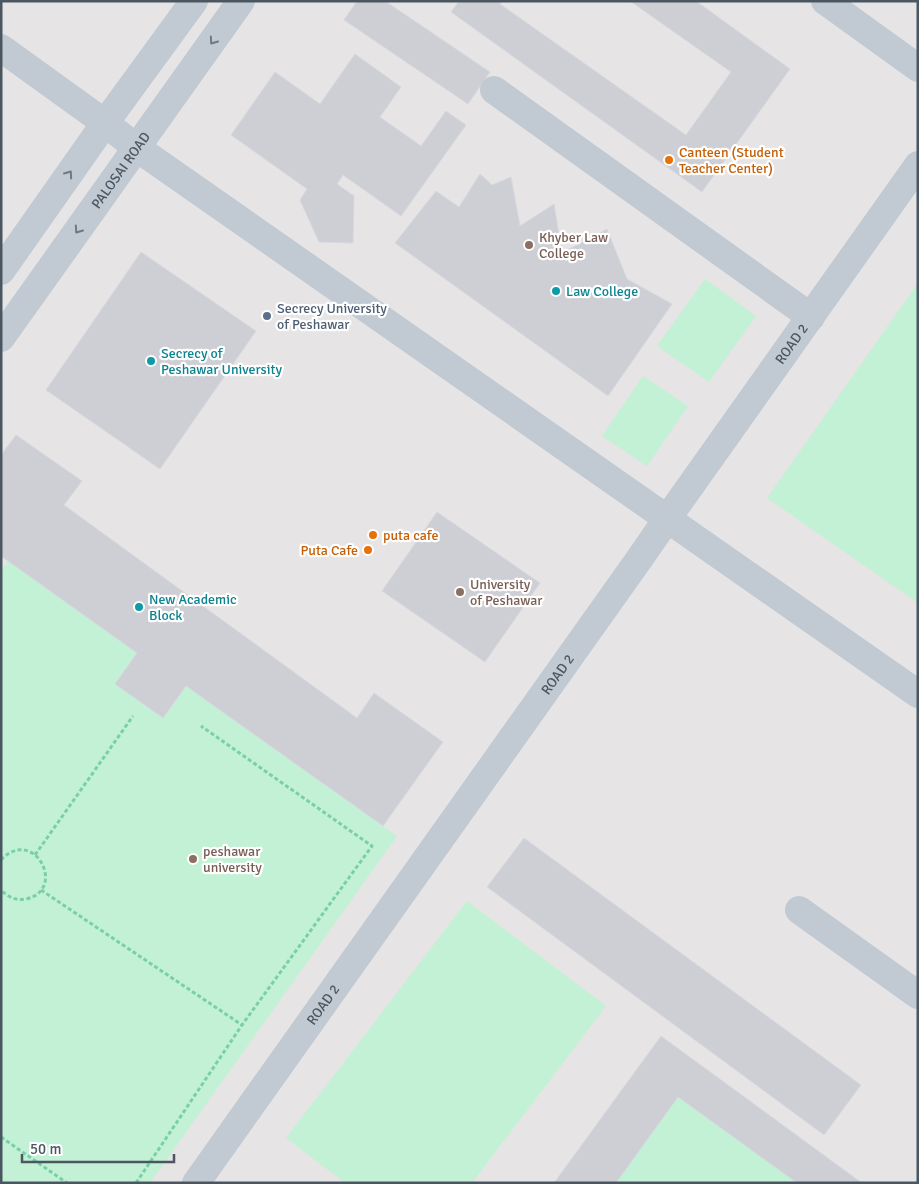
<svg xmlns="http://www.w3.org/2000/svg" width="919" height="1184" viewBox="0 0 919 1184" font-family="Signika,sans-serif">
  <rect width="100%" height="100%" fill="#f5f3f3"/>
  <rect fill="#e6e4e5" x="1" y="1" width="917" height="1182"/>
  <g fill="#c3f1d5">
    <polygon points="705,279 756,316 709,382 657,346"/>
    <polygon points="918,283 918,603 767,498"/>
    <polygon points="643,376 688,406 647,466 602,436"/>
    <polygon points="8,561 137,653 115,684 163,718 186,686 397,836 150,1183 17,1183 14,1181 12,1183 1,1183 1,571"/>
    <polygon points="467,901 606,1006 472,1183 345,1183 286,1138"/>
    <polygon points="678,1097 797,1183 616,1183"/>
  </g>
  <g fill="#cdcfd5" stroke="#d7d9de">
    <polygon points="357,1 385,1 490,72 468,104 344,20"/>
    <polygon points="459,1 502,1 500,4 686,135 731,72 630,1 696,1 790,69 702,192 451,12"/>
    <polygon points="355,54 401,87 380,117 421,146 446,111 466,125 401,216 343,175 337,184 354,196 353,243 319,242 300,200 307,189 231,135 275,72 320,104"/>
    <polygon points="480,174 492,185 511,177 520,226 554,204 562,253 607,229 627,279 672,304 608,396 395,243 436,191 459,207"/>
    <polygon points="141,252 256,331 160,469 46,390"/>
    <polygon points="16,435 82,481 64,505 357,718 374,693 443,742 383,826 186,686 163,718 115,684 137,653 1,556 1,455"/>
    <polygon points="437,512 540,583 485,662 382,591"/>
    <polygon points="524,838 861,1085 824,1135 487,887"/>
    <polygon points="661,1036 862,1183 797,1183 678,1097 616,1183 554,1183"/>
  </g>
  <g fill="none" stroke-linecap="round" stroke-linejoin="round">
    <g stroke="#7ad0a6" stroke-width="3" stroke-dasharray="4 2.5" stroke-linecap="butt">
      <polyline points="35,855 133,716"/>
      <path d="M1,860C34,825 68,890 26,899C16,901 8,897 1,890"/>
      <polyline points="41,890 242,1025"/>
      <polyline points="1,1137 67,1183"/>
      <polyline points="136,1183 242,1025 372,846 201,726"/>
    </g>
    <g stroke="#c1cad2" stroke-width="28">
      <polyline points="825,1 918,68"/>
      <polyline points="1,48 105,123 137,148 918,694"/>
      <polyline points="494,90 811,317"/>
      <polyline points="1,271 105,123 194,1"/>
      <path id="s1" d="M1,338L241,1"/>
      <polyline points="799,910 918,995"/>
      <path id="s2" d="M196,1183L640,558L667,519L918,165"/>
    </g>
  </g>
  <defs><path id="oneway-chevron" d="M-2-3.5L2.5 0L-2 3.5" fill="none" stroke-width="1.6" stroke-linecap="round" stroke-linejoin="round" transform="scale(1.25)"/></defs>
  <g stroke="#6e7983">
    <use href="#oneway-chevron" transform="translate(213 41) rotate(125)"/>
    <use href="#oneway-chevron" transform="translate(69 174) rotate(-55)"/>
    <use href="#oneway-chevron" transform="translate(78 230) rotate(125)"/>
  </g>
  <g fill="#e8710a" stroke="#fff" stroke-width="2">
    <circle cx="669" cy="160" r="5"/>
    <circle cx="373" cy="535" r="5"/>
    <circle cx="368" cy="550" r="5"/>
  </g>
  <g fill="#8d6e63" stroke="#fff" stroke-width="2">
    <circle cx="529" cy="245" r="5"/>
    <circle cx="460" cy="592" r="5"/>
    <circle cx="193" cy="859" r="5"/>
  </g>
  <g fill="#0f9aa8" stroke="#fff" stroke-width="2">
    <circle cx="556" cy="291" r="5"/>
    <circle cx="151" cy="361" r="5"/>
    <circle cx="139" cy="607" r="5"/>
  </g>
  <circle fill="#5c6f8a" stroke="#fff" stroke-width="2" cx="267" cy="316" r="5"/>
  <g text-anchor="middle" stroke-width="4.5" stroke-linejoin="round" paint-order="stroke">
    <g font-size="14" fill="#c56008" stroke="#fff" text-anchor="start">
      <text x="679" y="157">Canteen (Student<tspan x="679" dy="16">Teacher Center)</tspan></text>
      <text x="383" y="540">puta cafe</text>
      <text x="358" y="555" text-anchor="end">Puta Cafe</text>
    </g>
    <g font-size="14" fill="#4a5661" stroke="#fff">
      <text dy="5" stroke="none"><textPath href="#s1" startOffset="206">PALOSAI ROAD</textPath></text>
      <text dy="5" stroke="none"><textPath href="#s2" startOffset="1029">ROAD 2</textPath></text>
      <text dy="5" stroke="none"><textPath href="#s2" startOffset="624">ROAD 2</textPath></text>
      <text dy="5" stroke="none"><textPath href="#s2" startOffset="219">ROAD 2</textPath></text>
    </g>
    <g font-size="14" fill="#785e54" stroke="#fff" text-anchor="start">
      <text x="539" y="242">Khyber Law<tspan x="539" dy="16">College</tspan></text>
      <text x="470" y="589">University<tspan x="470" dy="16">of Peshawar</tspan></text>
      <text x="203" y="856">peshawar<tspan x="203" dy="16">university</tspan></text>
    </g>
    <g font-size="14" fill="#0d838f" stroke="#fff" text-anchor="start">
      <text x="566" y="296">Law College</text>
      <text x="161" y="358">Secrecy of<tspan x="161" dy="16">Peshawar University</tspan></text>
      <text x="149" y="604">New Academic<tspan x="149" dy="16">Block</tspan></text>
    </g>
    <g font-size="14" fill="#4e5e75" stroke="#fff" text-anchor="start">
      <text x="277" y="313">Secrecy University<tspan x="277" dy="16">of Peshawar</tspan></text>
    </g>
  </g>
  <rect width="919" height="1184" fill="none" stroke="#4a5661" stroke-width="5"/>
  <path d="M22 1154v8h152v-8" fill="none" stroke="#4a5661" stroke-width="2.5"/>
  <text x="30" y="1154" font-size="15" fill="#4a5661" stroke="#ffffff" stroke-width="4" paint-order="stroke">50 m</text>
</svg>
